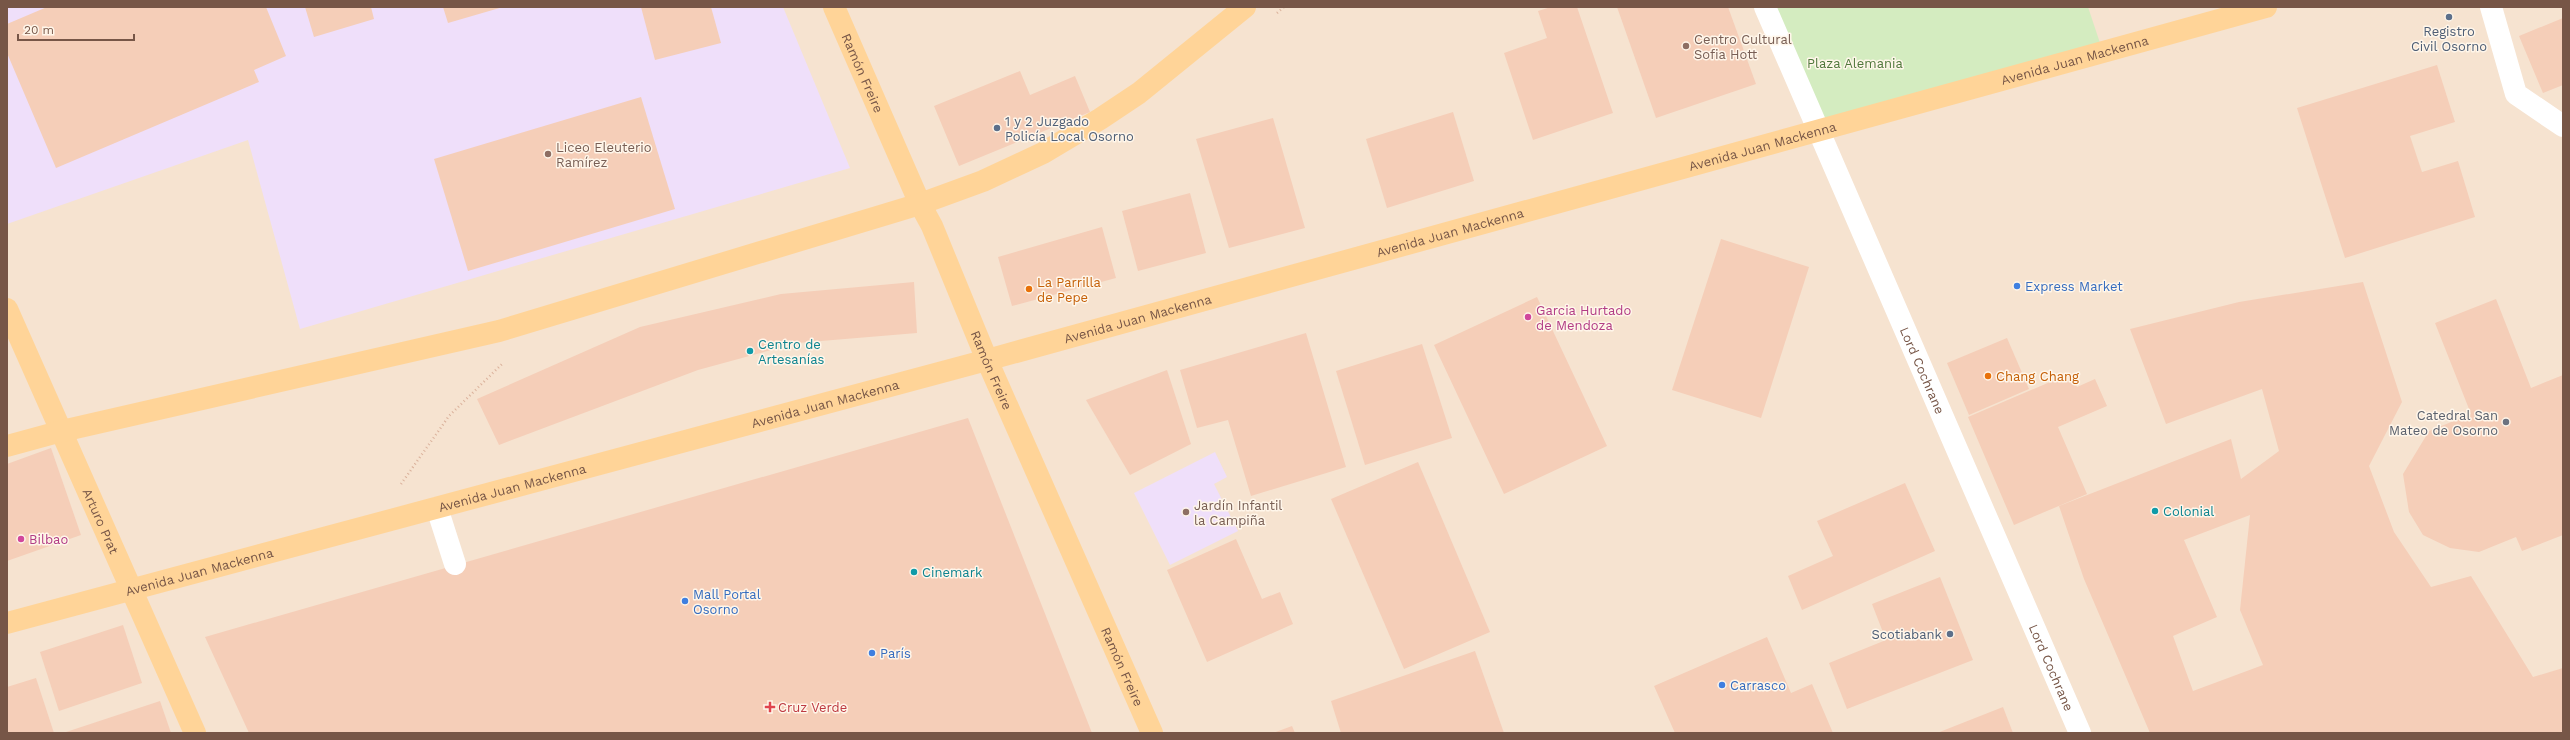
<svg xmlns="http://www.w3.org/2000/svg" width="2570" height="740" viewBox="0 0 2570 740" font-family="'Work Sans',sans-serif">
  <rect width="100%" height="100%" fill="#fef2e2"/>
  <rect fill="#f6e3d0" x="7" y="7" width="2556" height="726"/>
  <g fill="#efdffa">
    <polygon points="7,7 783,7 850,168 300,329 248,140 7,224"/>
    <polygon points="1215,452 1227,477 1214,484 1238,531 1170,565 1134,493"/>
  </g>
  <polygon fill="#d4ecc0" points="1768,7 2088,7 2104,55 1820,130"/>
  <g fill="#f5ceb8" fill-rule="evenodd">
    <polygon points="47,7 266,7 286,56 254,70 259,82 56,168 7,53 7,24"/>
    <polygon points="305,7 371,7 374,19 314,37"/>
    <polygon points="443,7 503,7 448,23"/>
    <polygon points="641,7 711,7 721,43 655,60"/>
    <polygon points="1551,7 1577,7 1613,113 1533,140 1504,53 1547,38 1538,11"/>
    <polygon points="1617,7 1728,7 1756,84 1656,118"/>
    <polygon points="2563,18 2563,85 2543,93 2519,36"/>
    <polygon points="2437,65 2455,122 2410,136 2422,172 2458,161 2475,217 2345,258 2297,108"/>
    <polygon points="1020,71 1030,95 1075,76 1090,112 959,166 934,106"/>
    <polygon points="641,97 675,209 468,271 434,159"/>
    <polygon points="1453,112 1474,181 1387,208 1366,139"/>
    <polygon points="1273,118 1305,228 1229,248 1196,139"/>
    <polygon points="1190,193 1206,253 1138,271 1122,211"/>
    <polygon points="1102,227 1116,278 1012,306 998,257"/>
    <polygon points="1721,239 1809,267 1761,418 1672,390"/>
    <polygon points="914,282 917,333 797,343 698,370 499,445 477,399 640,327 781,294"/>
    <path d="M2363,282L2402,402L2369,466L2394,532L2431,587L2471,576L2533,677L2563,668V733H2150L2084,579L2059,506L2231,439L2241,479L2279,451L2262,389L2166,424L2130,329L2239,302ZM2250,515L2240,610L2263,665L2193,691L2173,636L2217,617L2184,540Z"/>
    <polygon points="1537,297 1607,446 1504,494 1434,345"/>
    <polygon points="2496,299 2531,388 2563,375 2563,535 2522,551 2516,537 2479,552 2450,548 2423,535 2409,512 2403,474 2429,431 2471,414 2435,323"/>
    <polygon points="1306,333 1346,467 1251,496 1228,420 1197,428 1180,370"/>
    <polygon points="2007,338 2029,389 1969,415 1947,363"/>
    <polygon points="1422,344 1452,438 1365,465 1336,371"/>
    <polygon points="1167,370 1191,444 1130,475 1086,400"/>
    <polygon points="2071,373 2077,387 2095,379 2107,406 2058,427 2087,494 2014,525 1968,417"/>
    <polygon points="968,418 1092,733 249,733 205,637"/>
    <polygon points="51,448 81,535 7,561 7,464"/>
    <polygon points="1418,462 1490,632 1404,669 1331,499"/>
    <polygon points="1905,483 1935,551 1802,610 1788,576 1833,556 1817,521"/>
    <polygon points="1236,539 1262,599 1280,592 1293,624 1207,662 1167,570"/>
    <polygon points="1940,577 1973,660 1847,709 1829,663 1886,640 1872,604"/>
    <polygon points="123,625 142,683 59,711 40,652"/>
    <polygon points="1767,637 1791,693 1812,684 1833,733 1675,733 1654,686"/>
    <polygon points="1475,651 1504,733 1341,733 1331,701"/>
    <polygon points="36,678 54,733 7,733 7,687"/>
    <polygon points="160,701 171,733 63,733"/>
    <polygon points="2003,707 2013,733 1937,733"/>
    <polygon points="1292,726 1295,733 1273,733"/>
  </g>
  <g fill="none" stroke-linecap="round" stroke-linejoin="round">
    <g stroke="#dab19b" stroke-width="2.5" stroke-dasharray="1 3" stroke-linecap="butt">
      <polyline points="1277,13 1284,7"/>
      <polyline points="401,484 449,416 502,364"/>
    </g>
    <g stroke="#fff" stroke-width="22">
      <path id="s1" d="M1765,7L2080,733"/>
      <polyline points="2491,7 2516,94 2563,126"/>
      <polyline points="437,508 455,564"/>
    </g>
    <g stroke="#ffd498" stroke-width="22">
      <path id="s2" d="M834,7L920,204L932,226L987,360L1152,733"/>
      <path id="s3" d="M7,309L195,733"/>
      <polyline points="7,446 62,431 499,331 920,204 983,181 1043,153 1100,119 1139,93 1245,7"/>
      <path id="s4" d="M7,623L987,360L2266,7"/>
    </g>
  </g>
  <g fill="#5c6f8a" stroke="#fff6ea" stroke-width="1.5">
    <circle cx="2449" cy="17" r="4"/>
    <circle cx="997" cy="128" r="4"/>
    <circle cx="1950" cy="634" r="4"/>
  </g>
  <g fill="#8d6e63" stroke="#fff6ea" stroke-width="1.5">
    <circle cx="1686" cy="46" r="4"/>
    <circle cx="548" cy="154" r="4"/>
    <circle cx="1186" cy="512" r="4"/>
  </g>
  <g fill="#3f7fe0" stroke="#fff6ea" stroke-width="1.5">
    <circle cx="2017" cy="286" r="4"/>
    <circle cx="685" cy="601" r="4"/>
    <circle cx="872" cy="653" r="4"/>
    <circle cx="1722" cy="685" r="4"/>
  </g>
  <g fill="#e8710a" stroke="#fff6ea" stroke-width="1.5">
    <circle cx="1029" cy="289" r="4"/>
    <circle cx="1988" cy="376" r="4"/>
  </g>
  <g fill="#d1479c" stroke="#fff6ea" stroke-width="1.5">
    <circle cx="1528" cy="317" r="4"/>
    <circle cx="21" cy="539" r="4"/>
  </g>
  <g fill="#0f9aa8" stroke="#fff6ea" stroke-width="1.5">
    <circle cx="750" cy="351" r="4"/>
    <circle cx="2155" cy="511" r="4"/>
    <circle cx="914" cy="572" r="4"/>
  </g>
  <circle fill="#6b7280" stroke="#fff6ea" stroke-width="1.5" cx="2506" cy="422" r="4"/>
  <path fill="#e0444e" stroke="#fff6ea" stroke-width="1.5" d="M768 701h4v4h4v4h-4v4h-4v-4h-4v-4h4z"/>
  <g text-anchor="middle" stroke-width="3" stroke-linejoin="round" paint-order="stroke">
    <g font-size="13" fill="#4e5e75" stroke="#fff6ea">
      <text x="2449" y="36">Registro<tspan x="2449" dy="15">Civil Osorno</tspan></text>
      <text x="1005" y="126" text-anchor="start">1 y 2 Juzgado<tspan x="1005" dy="15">Policía Local Osorno</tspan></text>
      <text x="1942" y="639" text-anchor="end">Scotiabank</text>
    </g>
    <g font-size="13" fill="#785e54" stroke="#fff6ea" text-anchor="start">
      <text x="1694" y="44">Centro Cultural<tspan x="1694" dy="15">Sofia Hott</tspan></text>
      <text x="556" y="152">Liceo Eleuterio<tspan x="556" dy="15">Ramírez</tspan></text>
      <text x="1194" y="510">Jardín Infantil<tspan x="1194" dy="15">la Campiña</tspan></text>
    </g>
    <g font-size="13" fill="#775647" stroke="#fff6ea">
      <text dy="5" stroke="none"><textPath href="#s4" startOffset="2143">Avenida Juan Mackenna</textPath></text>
      <text dy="5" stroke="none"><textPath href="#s2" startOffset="72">Ramón Freire</textPath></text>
      <text dy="5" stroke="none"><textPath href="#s4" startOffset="1819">Avenida Juan Mackenna</textPath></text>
      <text dy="5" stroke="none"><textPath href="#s4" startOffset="1495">Avenida Juan Mackenna</textPath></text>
      <text dy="5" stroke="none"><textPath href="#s4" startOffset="1171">Avenida Juan Mackenna</textPath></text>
      <text dy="5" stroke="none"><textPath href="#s2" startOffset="396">Ramón Freire</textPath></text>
      <text dy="5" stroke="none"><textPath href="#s1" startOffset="396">Lord Cochrane</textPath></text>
      <text dy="5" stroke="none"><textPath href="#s4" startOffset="847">Avenida Juan Mackenna</textPath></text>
      <text dy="5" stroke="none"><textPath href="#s4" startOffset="523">Avenida Juan Mackenna</textPath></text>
      <text dy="5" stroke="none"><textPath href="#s3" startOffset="232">Arturo Prat</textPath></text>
      <text dy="5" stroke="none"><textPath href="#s4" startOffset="199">Avenida Juan Mackenna</textPath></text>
      <text dy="5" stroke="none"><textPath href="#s2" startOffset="720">Ramón Freire</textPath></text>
      <text dy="5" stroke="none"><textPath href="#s1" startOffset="720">Lord Cochrane</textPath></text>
    </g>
    <g font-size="13" fill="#50783c" stroke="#fff6ea">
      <text x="1855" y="68">Plaza Alemania</text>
    </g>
    <g font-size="13" fill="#c56008" stroke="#fff6ea" text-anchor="start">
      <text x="1037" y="287">La Parrilla<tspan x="1037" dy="15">de Pepe</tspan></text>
      <text x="1996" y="381">Chang Chang</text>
    </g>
    <g font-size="13" fill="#366cbe" stroke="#fff6ea" text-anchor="start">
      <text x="2025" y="291">Express Market</text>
      <text x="693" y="599">Mall Portal<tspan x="693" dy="15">Osorno</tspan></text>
      <text x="880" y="658">París</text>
      <text x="1730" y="690">Carrasco</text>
    </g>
    <g font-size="13" fill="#b23c85" stroke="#fff6ea" text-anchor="start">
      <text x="1536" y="315">Garcia Hurtado<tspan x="1536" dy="15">de Mendoza</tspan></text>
      <text x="29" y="544">Bilbao</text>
    </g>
    <g font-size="13" fill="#0d838f" stroke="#fff6ea" text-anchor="start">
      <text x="758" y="349">Centro de<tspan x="758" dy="15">Artesanías</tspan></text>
      <text x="2163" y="516">Colonial</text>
      <text x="922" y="577">Cinemark</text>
    </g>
    <g font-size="13" fill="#5b616d" stroke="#fff6ea" text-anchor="end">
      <text x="2498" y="420">Catedral San<tspan x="2498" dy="15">Mateo de Osorno</tspan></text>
    </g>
    <g font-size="13" fill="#be3a42" stroke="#fff6ea" text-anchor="start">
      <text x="778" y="712">Cruz Verde</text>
    </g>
  </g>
  <rect width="2570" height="740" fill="none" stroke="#775647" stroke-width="16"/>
  <path d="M18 34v6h116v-6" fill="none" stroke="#775647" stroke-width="2"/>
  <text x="24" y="34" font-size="12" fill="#775647" stroke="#fff6ea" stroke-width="3" paint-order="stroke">20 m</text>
</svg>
